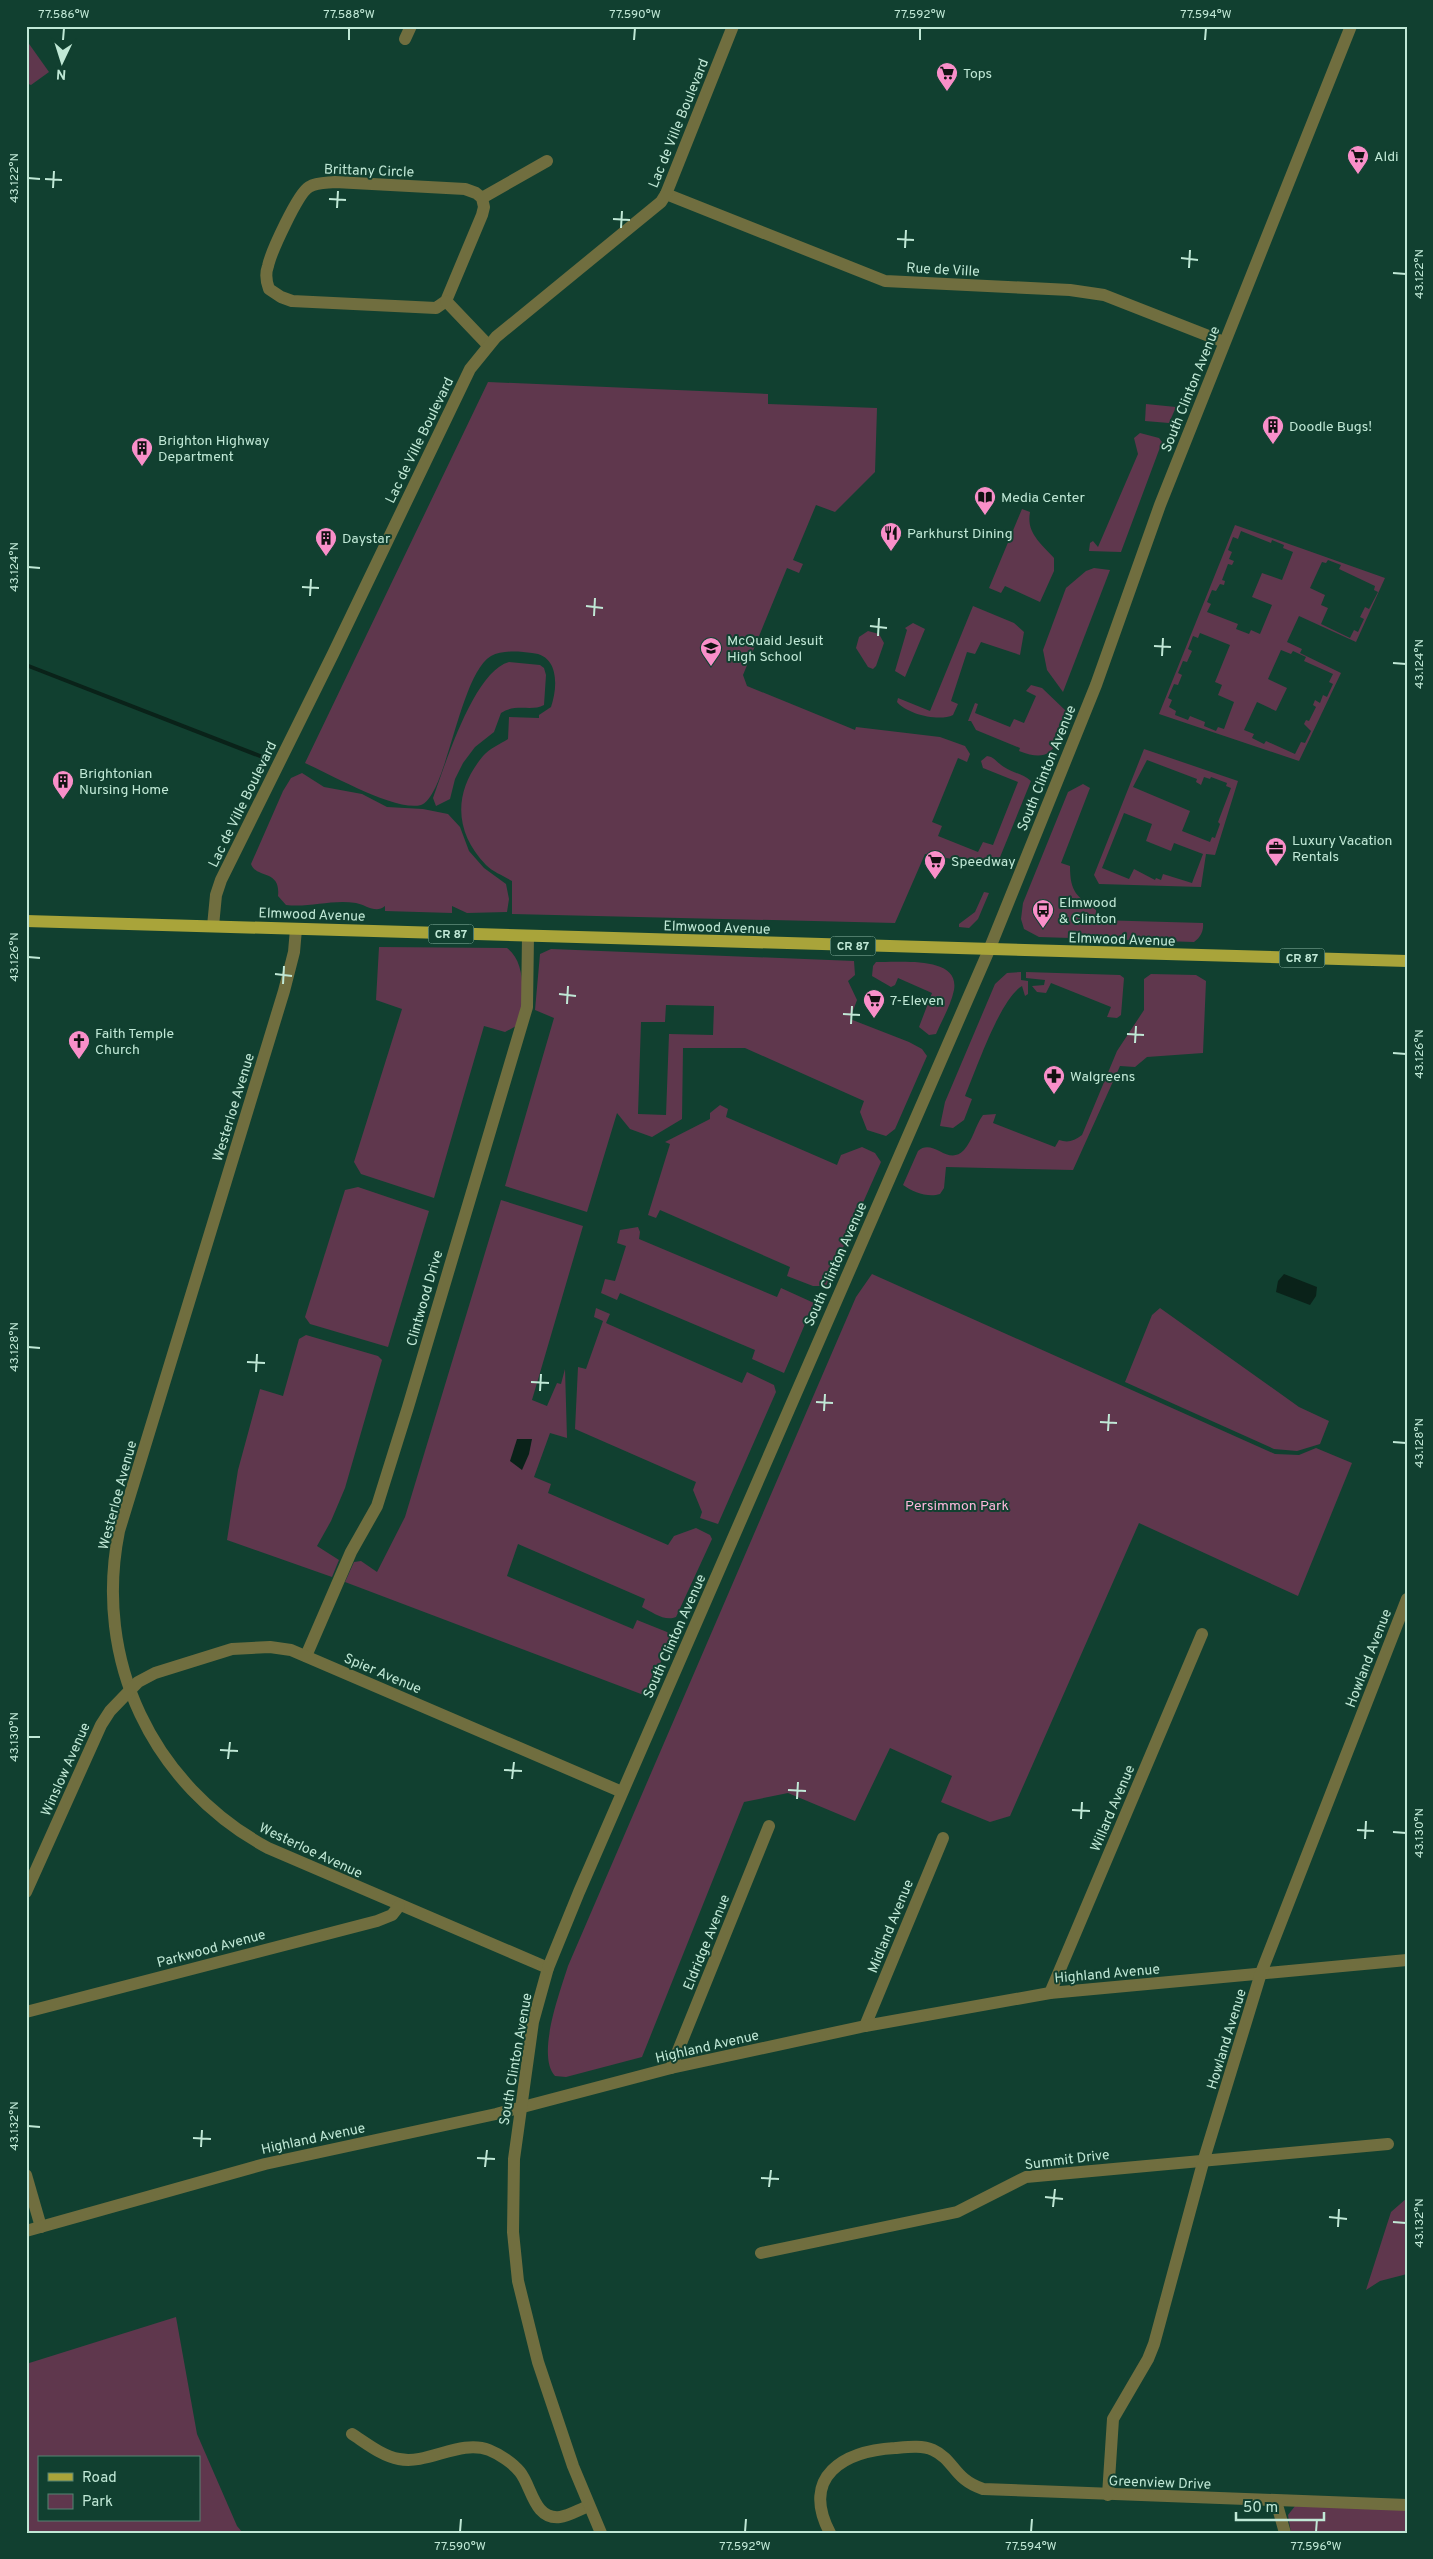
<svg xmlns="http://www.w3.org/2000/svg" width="1433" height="2559" viewBox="0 0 1433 2559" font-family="Overpass,sans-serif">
  <rect width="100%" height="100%" fill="#114030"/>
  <g fill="#5f374d" fill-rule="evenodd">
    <polygon points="27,41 49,72 31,85 26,83"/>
    <path d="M488,382L768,394V404L877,408L875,472L835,512L816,505L793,560L803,564L799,573L787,568L743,675L747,686L855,730L856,727L940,737L965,746L970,754L967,762L958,758L932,822L942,826L938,836L978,852L983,842L993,845L1018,782L983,768L981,761L987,756C995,757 997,763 1004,767C1013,773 1023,774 1031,781L996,867L925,854L895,923L512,914V881C504,876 493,872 486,865C454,832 453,792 483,756C489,749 500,744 508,739L509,717L539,718V715L551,707C558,687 559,655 532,653C519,651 502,650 491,656C459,675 447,796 421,805C396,812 330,774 305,763Z"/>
    <polygon points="1146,404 1176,407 1169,423 1145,421"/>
    <polygon points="1140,433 1159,438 1162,442 1121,552 1089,551 1090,543 1093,541 1098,547 1138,454 1134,438"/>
    <path d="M1022,509L1030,512C1026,533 1041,543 1054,558V571L1040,602L1005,586L1001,593L989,588Z"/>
    <path d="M1235,525L1385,578L1356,642L1299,616L1287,642L1302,649L1300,653L1341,673L1299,761L1159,714ZM1241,531L1271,543L1272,540L1284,545L1283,548L1293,552L1282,580L1262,573L1252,597L1272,605L1260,634L1251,630L1249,634L1236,629L1238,624L1207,612L1211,604L1207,602L1212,590L1216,591L1220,584L1224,585L1225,581L1222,580L1228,564L1232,565L1234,561L1229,559L1232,552L1228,550L1233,537L1238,539ZM1328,560L1341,565L1339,569L1375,586L1374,590L1378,592L1369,609L1365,607L1360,617L1364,619L1358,632L1354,630L1350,638L1321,624L1328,608L1321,605L1325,595L1310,588L1322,562L1326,563ZM1200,633L1230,645L1215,682L1222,685L1218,695L1234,702L1224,729L1218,727L1216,731L1204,726L1205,722L1190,716L1188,720L1175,715L1176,711L1169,707L1172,700L1168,698L1174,684L1178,685L1182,675L1178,673L1183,661L1187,662L1192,651L1188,649L1193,636L1198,638ZM1281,650L1291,654L1293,651L1306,657L1304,661L1333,674L1329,682L1333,684L1327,697L1323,695L1320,703L1315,700L1313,705L1316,707L1309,721L1306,720L1304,724L1311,731L1305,743L1301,742L1295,754L1266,741L1264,744L1252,738L1254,734L1244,730L1257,702L1276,711L1287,688L1268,679Z"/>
    <polygon points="1094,568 1110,570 1063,692 1047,670 1043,650 1066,588 1086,571"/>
    <path d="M973,606L1014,623L1024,632L1020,655L981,642L975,654L967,652L951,701L958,704L953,715C939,722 907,714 897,702L898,698L930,711Z"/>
    <polygon points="913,623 925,629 905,677 895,671 907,630 905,628"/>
    <polygon points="868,631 879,634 884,643 876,666 873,669 868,667 856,648 859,637"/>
    <path d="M509,662L540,665L544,668L546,675L544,705C532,712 516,703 501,713L494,732L475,747L463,763L455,779L450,799L436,806L433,798C445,765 474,671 509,662Z"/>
    <path d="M1031,685L1042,688L1066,711L1067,716C1056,744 1055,765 1019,751L1020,748L976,730L971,721H968L975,703L978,704L975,713L1010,727L1014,719L1024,723L1036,696L1026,691Z"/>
    <path d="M1144,749L1238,781L1215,855L1206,854L1201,887L1099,884L1094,875ZM1147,760L1197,779L1196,782L1201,785L1204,777L1210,779L1211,777L1227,783L1226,786L1231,788L1218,822L1220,824L1215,838L1212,837L1210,842L1182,831L1190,811L1133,787ZM1124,813L1152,824L1146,841L1171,851L1174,843L1203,854L1192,883L1163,874L1161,880L1156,878L1155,880L1134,869L1129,879L1102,868Z"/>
    <path d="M302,773L324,787L362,794L387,807L423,809L448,814L460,827L469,851L484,868L506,884L509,899L507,912L467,913L452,906V913L385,911V906C376,914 366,905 356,903C332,899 309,908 286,905L278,896C281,869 256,879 251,864L283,791L291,778Z"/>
    <path d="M1083,784L1090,788L1061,863L1070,866C1070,893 1077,896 1096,910L1097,920L1203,923C1204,931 1200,938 1194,942L1039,937L1024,929L1021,919L1023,903L1068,792Z"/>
    <polygon points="984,892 989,893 978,919 969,928 959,927 959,924 975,912"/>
    <path d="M379,947L507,948C528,964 523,1002 518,1025L505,1032L484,1026L434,1198L361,1174L354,1162L402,1009L376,1000Z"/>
    <path d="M551,949L854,961L855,975L848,981L857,1000L850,1019L909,1042L922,1049L927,1056L895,1129L886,1136L867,1130L860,1112L864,1101L745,1048H683L682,1119L652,1137L630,1129L617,1113L587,1212L505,1186L554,1018L535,1010L540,954ZM666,1005L714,1006L713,1035L669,1034L666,1115L638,1114L641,1022H665Z"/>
    <path d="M876,962C898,963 960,955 954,990C951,1005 942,1020 936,1034L929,1035L919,1027L932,993L898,978L895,985L891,987L872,976L873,966Z"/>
    <path d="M1021,972V980L1028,981V994L1025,996L1022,986C1000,999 976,1070 965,1096L972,1099L964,1120L953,1128L940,1126L945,1102L995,984L1007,973Z"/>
    <polygon points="1026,972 1120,975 1124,978 1121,1015 1117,1018 1107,1017 1111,1007 1051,983 1046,993 1037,992 1032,986 1044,985 1045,980 1026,978"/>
    <path d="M1151,974L1196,975L1206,981L1203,1053L1147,1057L1135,1067L1120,1066L1073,1170L946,1167L944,1188L940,1194C928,1198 913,1192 903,1185L918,1151C933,1137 948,1167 964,1150C973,1140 975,1126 983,1115L996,1114L993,1123L1055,1147L1059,1140C1068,1143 1074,1141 1082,1135L1117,1051L1144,1010V979Z"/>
    <polygon points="720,1105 728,1109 726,1117 837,1165 841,1155 862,1147 875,1153 881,1162 826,1286 813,1286 787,1276 790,1267 660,1210 656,1218 648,1215 670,1144 665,1142 710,1119 710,1113"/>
    <polygon points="358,1187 429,1211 388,1347 310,1324 305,1317 345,1190"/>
    <path d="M501,1200L583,1226L532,1400L547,1406L557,1383L561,1384L565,1369L567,1438L550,1433L534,1477L551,1484L548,1493L668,1545L674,1536L696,1528L710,1535L712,1539L676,1617C665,1622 652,1612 642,1607L645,1599L518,1544L507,1576L633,1629L637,1620L667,1632L670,1635L649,1697L345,1582L354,1562L361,1561L377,1572L405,1517Z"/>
    <polygon points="638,1227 640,1232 639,1239 777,1297 781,1288 814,1303 784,1373 752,1359 755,1350 620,1293 617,1300 601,1293 605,1279 615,1281 626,1246 617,1243 620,1230"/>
    <path d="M872,1274L1275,1454L1299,1455L1316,1448L1352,1463L1298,1596L1139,1523L1010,1816L990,1822L941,1802L952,1776L890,1748L855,1821L788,1793L744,1802L642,2057L566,2077L555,2076C536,2055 560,1992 568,1966L856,1297Z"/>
    <polygon points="596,1308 610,1314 606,1323 608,1324 742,1383 747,1372 774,1385 776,1392 718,1524 700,1518 702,1512 693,1490 696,1482 575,1429 578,1367 586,1369 603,1321 594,1317"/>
    <polygon points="1160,1308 1299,1407 1329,1421 1320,1444 1297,1451 1274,1449 1125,1382 1152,1315"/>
    <polygon points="306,1335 378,1356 382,1360 345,1488 331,1521 317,1546 339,1560 332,1577 227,1540 238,1470 260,1389 283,1396 299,1339"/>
    <polygon points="1407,2198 1407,2274 1380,2281 1366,2290 1391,2212"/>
    <path d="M176,2317L197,2434L237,2526L243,2533H26V2364ZM39,2458H199V2520H39Z"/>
    <polygon points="1295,2506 1407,2510 1407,2533 1291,2533 1288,2515"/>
  </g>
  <g fill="#0a2219">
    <polygon points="1284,1274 1317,1287 1316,1296 1310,1305 1276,1292 1278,1281"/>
    <polygon points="517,1439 532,1439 529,1454 522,1470 510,1461"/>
  </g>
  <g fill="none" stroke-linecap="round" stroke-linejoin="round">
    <polyline stroke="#0a2219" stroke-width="4" points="26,665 265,758"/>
    <g stroke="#706e3f" stroke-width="12">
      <polyline points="405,39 411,26"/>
      <polyline points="666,194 885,281 1070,290 1104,295 1224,342"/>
      <path d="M482,198L484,207L482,215L446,301L436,308L292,301L281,297L269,289C266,281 265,274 268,266C271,252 298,193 309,187C317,182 327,183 335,182L465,189L476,193L482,198L547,161"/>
      <polyline points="446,301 488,345"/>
      <polyline points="213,926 216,895 221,880 333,654 470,369 496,337 661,202 666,194 733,26"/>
      <path d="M296,929L294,952L284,991L119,1531C93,1660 152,1785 268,1848L548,1968"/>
      <polyline points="306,1656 351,1552 377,1506 408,1407 527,1007 528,936"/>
      <polyline points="26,1892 101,1725 110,1711 138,1682 155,1673 232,1649 270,1647 291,1650 622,1792"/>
      <polyline points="1050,1993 1202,1634"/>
      <polyline points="26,2012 377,1921 392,1915 399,1906"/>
      <polyline points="865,2026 943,1838"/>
      <polyline points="671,2068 769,1826"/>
      <polyline points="26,2175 41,2227"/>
      <polyline points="26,2231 265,2164 496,2114 671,2068 865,2026 1050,1993 1407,1960"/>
      <polyline points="761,2253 957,2212 1026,2177 1388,2144"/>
      <path d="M352,2434C366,2443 382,2456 399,2459C428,2465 460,2439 489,2450C499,2454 513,2463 520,2472C532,2487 534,2520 560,2517C569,2516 580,2509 589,2506"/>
      <polyline points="1108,2495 1113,2419 1148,2359 1154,2344 1204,2159 1261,1973 1407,1599"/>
      <polyline points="1276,2501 1285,2533"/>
      <polyline points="601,2533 573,2466 538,2362 518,2281 513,2232 514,2159 533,2022 548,1968 579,1892 989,950 1096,685 1160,505 1351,26"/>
      <path d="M830,2533C800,2476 844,2451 895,2448C907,2447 922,2445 933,2450C955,2460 953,2479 983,2489L1407,2505"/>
    </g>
    <polyline stroke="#a9a43a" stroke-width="12" points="26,921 1407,961"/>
  </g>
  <path fill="none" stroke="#c0e8d6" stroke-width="2" d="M63,40L64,28M349,40V28M634,40L635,28M920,40V28M1205,40L1206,28M28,178L40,179M45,179L62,180M53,188L54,171M329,199L346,200M337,208L338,191M613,219L630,220M621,228L622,211M897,239L914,240M905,248L906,230M1181,258L1198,260M1189,268L1190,250M1393,273L1406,274M28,567L40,568M302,587L319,588M310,596L311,579M586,606L603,608M594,616L595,598M870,626L887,628M878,636L879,618M1154,646L1171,647M1162,656L1163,638M1393,663L1406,664M28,957L40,958M275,974L292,976M283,984L284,966M559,994L576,996M567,1004L568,986M843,1014L860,1015M851,1024L852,1006M1127,1034L1144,1035M1135,1043L1136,1026M1393,1053L1406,1054M28,1347L40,1348M247,1362L265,1363M256,1372L257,1354M531,1382L549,1383M540,1391L541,1374M816,1402L833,1403M824,1411L825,1394M1100,1422L1117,1423M1108,1431L1109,1414M1393,1442L1406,1443M28,1737H40M220,1750L238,1751M228,1759L230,1742M504,1770L522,1771M512,1779L514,1762M788,1790L806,1791M797,1799L798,1782M1072,1810L1090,1811M1081,1819L1082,1802M1357,1830L1374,1831M1393,1832L1406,1833M1365,1839L1366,1821M28,2126L40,2127M193,2138L211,2139M201,2147L202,2130M477,2158L495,2159M485,2167L487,2150M761,2178L779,2179M769,2187L771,2170M1045,2197L1063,2199M1053,2207L1055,2189M1329,2217L1347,2219M1393,2222L1406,2223M1338,2227L1339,2209M460,2532L461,2519M745,2532L746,2519M1031,2532L1032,2519M1316,2532L1317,2519"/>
  <defs>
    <g id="supermarket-pin" transform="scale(1.125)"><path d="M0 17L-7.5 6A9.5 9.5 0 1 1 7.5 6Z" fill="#f98fc9" stroke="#114030"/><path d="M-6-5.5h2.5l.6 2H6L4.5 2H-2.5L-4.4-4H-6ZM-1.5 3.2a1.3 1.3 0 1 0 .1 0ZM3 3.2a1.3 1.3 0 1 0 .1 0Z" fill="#111"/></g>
    <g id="building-pin" transform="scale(1.125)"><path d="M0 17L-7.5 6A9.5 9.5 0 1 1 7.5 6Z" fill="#f98fc9" stroke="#114030"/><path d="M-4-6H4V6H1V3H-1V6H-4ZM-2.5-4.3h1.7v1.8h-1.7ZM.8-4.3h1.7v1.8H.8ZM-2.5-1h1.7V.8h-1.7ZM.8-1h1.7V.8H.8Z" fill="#111"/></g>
    <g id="library-pin" transform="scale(1.125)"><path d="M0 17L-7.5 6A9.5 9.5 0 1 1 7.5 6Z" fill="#f98fc9" stroke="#114030"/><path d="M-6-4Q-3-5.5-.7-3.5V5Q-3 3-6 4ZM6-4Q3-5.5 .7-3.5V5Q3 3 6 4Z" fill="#111"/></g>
    <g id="restaurant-pin" transform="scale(1.125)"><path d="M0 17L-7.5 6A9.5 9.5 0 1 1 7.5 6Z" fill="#f98fc9" stroke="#114030"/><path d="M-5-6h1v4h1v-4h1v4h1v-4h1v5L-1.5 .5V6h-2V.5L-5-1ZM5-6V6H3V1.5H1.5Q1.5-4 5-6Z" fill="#111"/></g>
    <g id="school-pin" transform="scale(1.125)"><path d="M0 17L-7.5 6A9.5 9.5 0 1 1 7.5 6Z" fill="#f98fc9" stroke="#114030"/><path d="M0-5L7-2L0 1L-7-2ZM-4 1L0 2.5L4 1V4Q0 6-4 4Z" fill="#111"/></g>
    <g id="office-pin" transform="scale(1.125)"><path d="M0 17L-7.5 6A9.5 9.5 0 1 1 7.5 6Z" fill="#f98fc9" stroke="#114030"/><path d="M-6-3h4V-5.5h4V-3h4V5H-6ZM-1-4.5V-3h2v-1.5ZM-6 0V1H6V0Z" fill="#111"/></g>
    <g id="bus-pin" transform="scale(1.125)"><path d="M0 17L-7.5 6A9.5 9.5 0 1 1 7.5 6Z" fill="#f98fc9" stroke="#114030"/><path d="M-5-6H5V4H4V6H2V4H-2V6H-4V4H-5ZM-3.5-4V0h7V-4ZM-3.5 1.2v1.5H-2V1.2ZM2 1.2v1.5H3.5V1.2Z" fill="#111"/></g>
    <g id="church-pin" transform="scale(1.125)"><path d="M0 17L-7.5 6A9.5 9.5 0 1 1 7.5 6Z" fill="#f98fc9" stroke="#114030"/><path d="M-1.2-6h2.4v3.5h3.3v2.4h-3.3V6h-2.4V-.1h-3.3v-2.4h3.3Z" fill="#111"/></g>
    <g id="pharmacy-pin" transform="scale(1.125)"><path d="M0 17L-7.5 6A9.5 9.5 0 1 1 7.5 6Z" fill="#f98fc9" stroke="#114030"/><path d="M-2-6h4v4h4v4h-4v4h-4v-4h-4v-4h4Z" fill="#111"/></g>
  </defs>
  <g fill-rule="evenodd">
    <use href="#supermarket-pin" x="947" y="73"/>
    <use href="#supermarket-pin" x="1358" y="156"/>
    <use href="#building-pin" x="1273" y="426"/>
    <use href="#building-pin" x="142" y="448"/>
    <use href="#library-pin" x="985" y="497"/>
    <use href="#restaurant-pin" x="891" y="533"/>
    <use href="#building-pin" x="326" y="538"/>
    <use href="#school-pin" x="711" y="648"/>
    <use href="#building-pin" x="63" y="781"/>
    <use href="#office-pin" x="1276" y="848"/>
    <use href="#supermarket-pin" x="935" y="861"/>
    <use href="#bus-pin" x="1043" y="910"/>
    <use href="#supermarket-pin" x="874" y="1000"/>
    <use href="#church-pin" x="79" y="1041"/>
    <use href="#pharmacy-pin" x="1054" y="1076"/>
  </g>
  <g text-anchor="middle" stroke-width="4" stroke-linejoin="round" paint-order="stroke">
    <g fill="#114030" stroke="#8cb6a4" stroke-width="1">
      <rect x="428.5" y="924.5" width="45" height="19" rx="4"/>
      <rect x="830.5" y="936.5" width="45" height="19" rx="4"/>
      <rect x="1279.5" y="948.5" width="45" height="19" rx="4"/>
    </g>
    <g font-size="12" font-weight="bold" fill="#c0e8d6">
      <text x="451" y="938">CR 87</text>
      <text x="853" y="950">CR 87</text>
      <text x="1302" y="962">CR 87</text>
    </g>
    <g font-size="14" fill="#c0e8d6" stroke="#114030" text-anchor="start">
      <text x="963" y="78">Tops</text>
      <text x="1374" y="161">Aldi</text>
      <text x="1289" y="431">Doodle Bugs!</text>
      <text x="158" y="445">Brighton Highway<tspan x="158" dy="16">Department</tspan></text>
      <text x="1001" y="502">Media Center</text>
      <text x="907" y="538">Parkhurst Dining</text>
      <text x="342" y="543">Daystar</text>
      <text x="727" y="645">McQuaid Jesuit<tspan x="727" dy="16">High School</tspan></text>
      <text x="79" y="778">Brightonian<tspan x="79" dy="16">Nursing Home</tspan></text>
      <text x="1292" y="845">Luxury Vacation<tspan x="1292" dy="16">Rentals</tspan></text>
      <text x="951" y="866">Speedway</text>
      <text x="1059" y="907">Elmwood<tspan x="1059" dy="16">&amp; Clinton</tspan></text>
      <text x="890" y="1005">7-Eleven</text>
      <text x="95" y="1038">Faith Temple<tspan x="95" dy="16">Church</tspan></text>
      <text x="1070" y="1081">Walgreens</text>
    </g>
    <g font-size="14" fill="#c0e8d6" stroke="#114030">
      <text transform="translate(678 123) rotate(-68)" y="5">Lac de Ville Boulevard</text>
      <text transform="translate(369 170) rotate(2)" y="5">Brittany Circle</text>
      <text transform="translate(943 269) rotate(3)" y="5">Rue de Ville</text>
      <text transform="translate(1190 389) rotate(-68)" y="5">South Clinton Avenue</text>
      <text transform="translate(419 440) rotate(-64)" y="5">Lac de Ville Boulevard</text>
      <text transform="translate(1046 768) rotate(-68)" y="5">South Clinton Avenue</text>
      <text transform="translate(242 804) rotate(-64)" y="5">Lac de Ville Boulevard</text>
      <text transform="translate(312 914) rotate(2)" y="5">Elmwood Avenue</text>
      <text transform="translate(717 927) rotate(2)" y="5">Elmwood Avenue</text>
      <text transform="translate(1122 939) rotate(2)" y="5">Elmwood Avenue</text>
      <text transform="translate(233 1107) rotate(-73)" y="5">Westerloe Avenue</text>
      <text transform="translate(835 1264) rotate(-66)" y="5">South Clinton Avenue</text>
      <text transform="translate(424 1298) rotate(-74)" y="5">Clintwood Drive</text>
      <text transform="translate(117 1495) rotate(-75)" y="5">Westerloe Avenue</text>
      <text transform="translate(674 1636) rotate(-66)" y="5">South Clinton Avenue</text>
      <text transform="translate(1368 1658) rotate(-69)" y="5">Howland Avenue</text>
      <text transform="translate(383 1673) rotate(23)" y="5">Spier Avenue</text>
      <text transform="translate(65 1769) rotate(-66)" y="5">Winslow Avenue</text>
      <text transform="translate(1112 1808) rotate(-67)" y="5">Willard Avenue</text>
      <text transform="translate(311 1850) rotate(25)" y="5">Westerloe Avenue</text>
      <text transform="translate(890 1926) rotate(-68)" y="5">Midland Avenue</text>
      <text transform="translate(706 1942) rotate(-68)" y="5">Eldridge Avenue</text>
      <text transform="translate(211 1948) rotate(-15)" y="5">Parkwood Avenue</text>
      <text transform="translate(1107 1973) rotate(-5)" y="5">Highland Avenue</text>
      <text transform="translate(1226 2039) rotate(-73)" y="5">Howland Avenue</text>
      <text transform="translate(707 2046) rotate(-13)" y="5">Highland Avenue</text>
      <text transform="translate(515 2059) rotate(-80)" y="5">South Clinton Avenue</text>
      <text transform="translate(313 2138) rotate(-12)" y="5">Highland Avenue</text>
      <text transform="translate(1067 2159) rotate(-7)" y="5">Summit Drive</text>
      <text transform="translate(1160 2482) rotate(2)" y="5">Greenview Drive</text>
    </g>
    <g font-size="14" fill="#fdb6db" stroke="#114030">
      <text x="957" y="1510">Persimmon Park</text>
    </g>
  </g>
  <rect width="1433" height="2559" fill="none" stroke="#114030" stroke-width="55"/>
  <rect x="38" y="2456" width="162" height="65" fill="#114030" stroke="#578372"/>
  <rect x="48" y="2473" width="25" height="8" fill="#a9a43a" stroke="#578372"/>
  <text x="82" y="2482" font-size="15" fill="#c0e8d6">Road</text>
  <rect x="48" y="2494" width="25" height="15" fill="#5f374d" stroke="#578372"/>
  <text x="82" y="2506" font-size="15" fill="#c0e8d6">Park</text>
  <g transform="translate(62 62) rotate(184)" stroke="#114030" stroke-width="4" paint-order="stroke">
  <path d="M0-4L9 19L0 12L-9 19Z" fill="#c0e8d6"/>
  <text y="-8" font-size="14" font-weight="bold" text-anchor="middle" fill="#c0e8d6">N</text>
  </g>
  <path d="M1236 2512v8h88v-8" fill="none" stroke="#c0e8d6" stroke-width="2.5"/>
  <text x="1243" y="2512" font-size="15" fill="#c0e8d6" stroke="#114030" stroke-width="4" paint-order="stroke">50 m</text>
  <rect x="28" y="28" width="1378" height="2504" fill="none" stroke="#c0e8d6" stroke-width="2"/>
  <g font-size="12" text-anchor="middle" fill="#c0e8d6">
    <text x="64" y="18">77.586°W</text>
    <text x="349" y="18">77.588°W</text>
    <text x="635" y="18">77.590°W</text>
    <text x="920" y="18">77.592°W</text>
    <text x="1206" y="18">77.594°W</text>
    <text transform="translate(14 178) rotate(-90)" y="4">43.122°N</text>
    <text transform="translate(1419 274) rotate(-90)" y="4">43.122°N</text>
    <text transform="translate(14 567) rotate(-90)" y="4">43.124°N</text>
    <text transform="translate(1419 664) rotate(-90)" y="4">43.124°N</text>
    <text transform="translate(14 957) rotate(-90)" y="4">43.126°N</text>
    <text transform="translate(1419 1054) rotate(-90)" y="4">43.126°N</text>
    <text transform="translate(14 1347) rotate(-90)" y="4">43.128°N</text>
    <text transform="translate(1419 1443) rotate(-90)" y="4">43.128°N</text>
    <text transform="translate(14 1737) rotate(-90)" y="4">43.130°N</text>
    <text transform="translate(1419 1833) rotate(-90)" y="4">43.130°N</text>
    <text transform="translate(14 2126) rotate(-90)" y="4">43.132°N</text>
    <text transform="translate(1419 2223) rotate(-90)" y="4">43.132°N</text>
    <text x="460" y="2550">77.590°W</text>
    <text x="745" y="2550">77.592°W</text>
    <text x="1031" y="2550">77.594°W</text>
    <text x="1316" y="2550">77.596°W</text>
  </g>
</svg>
